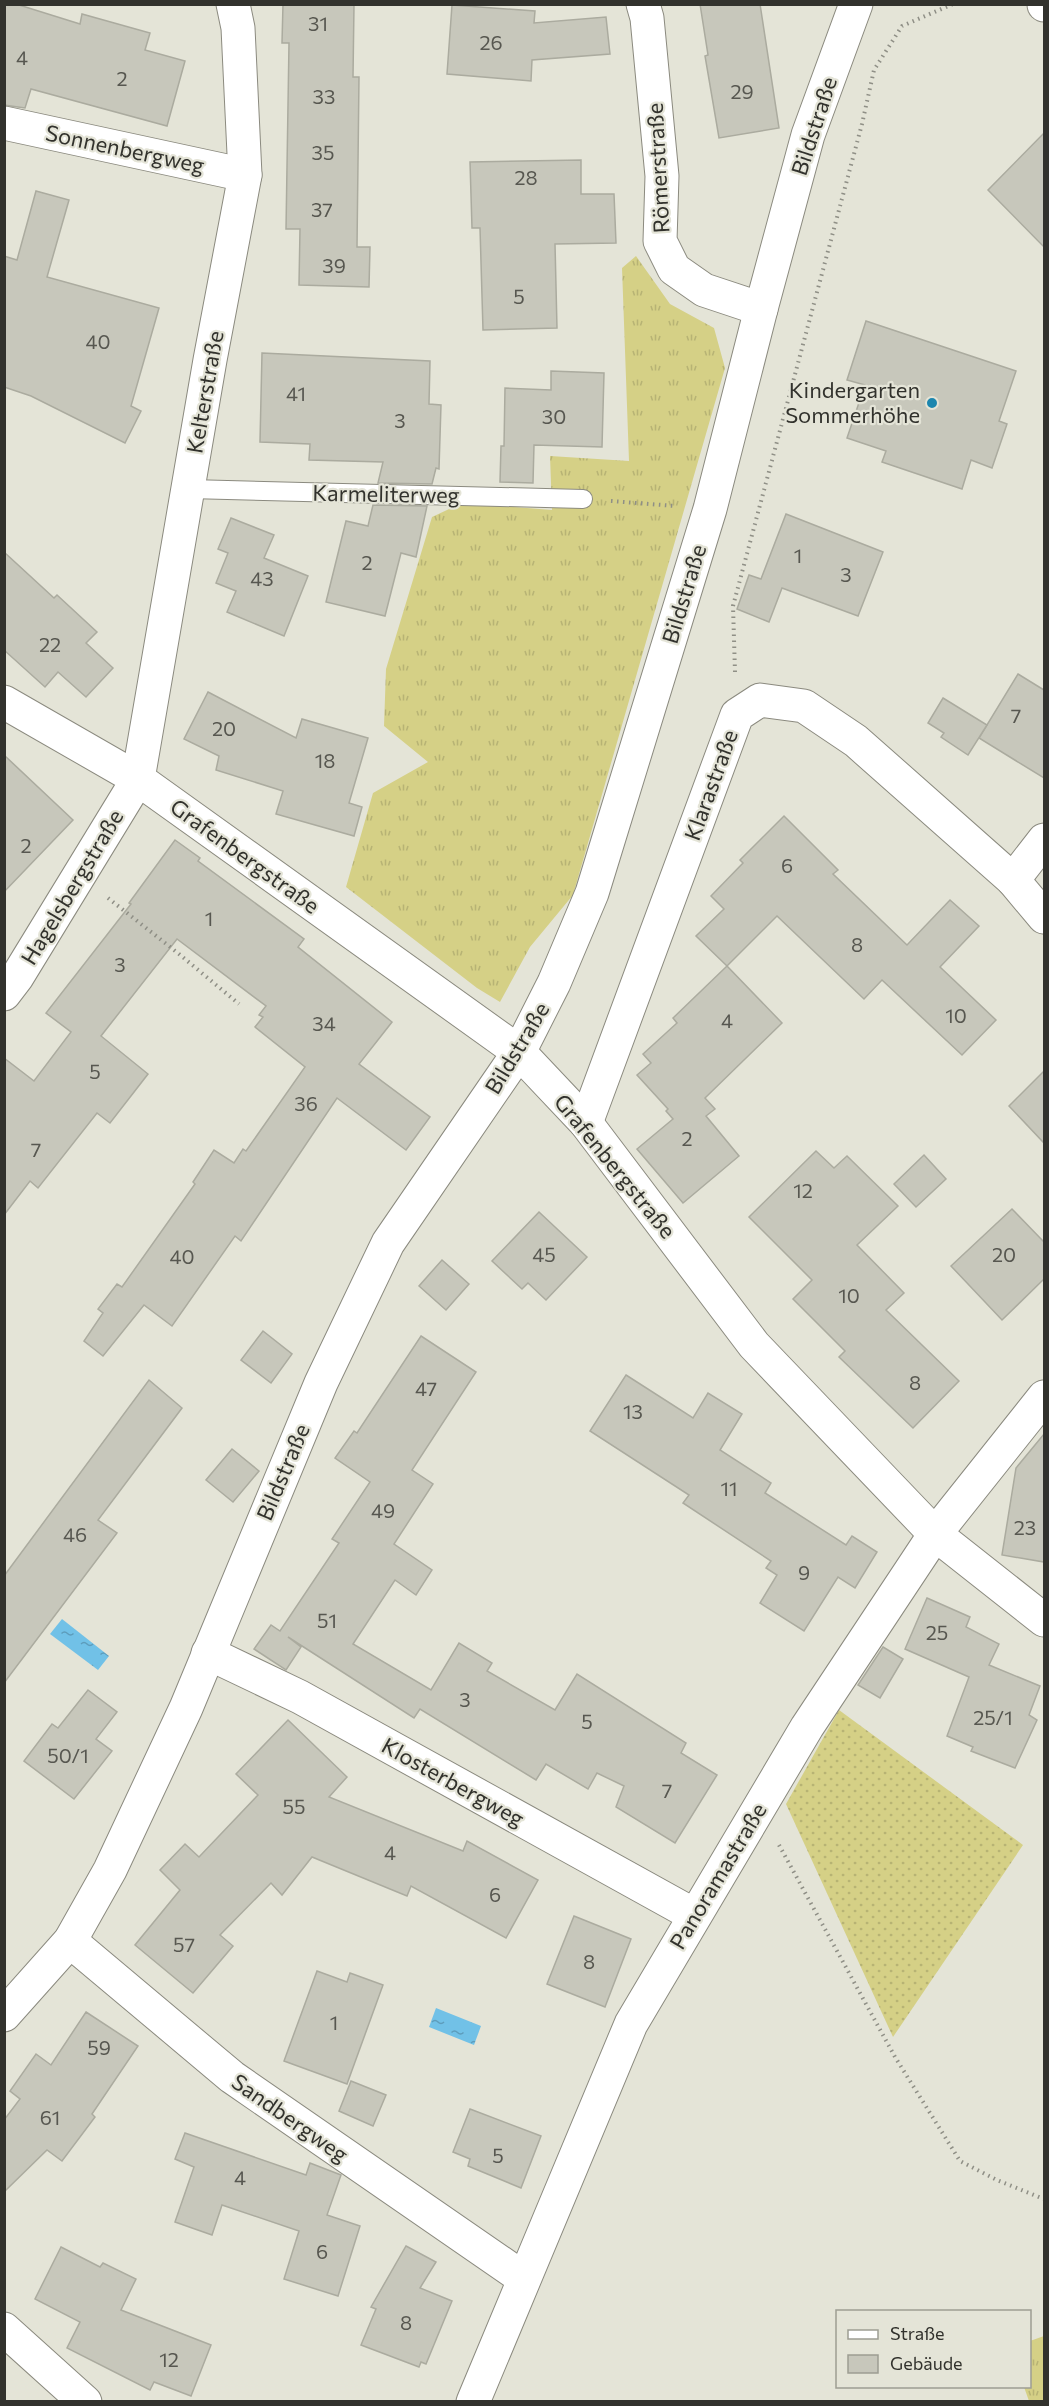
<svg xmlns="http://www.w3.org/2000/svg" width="1049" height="2406" viewBox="0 0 1049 2406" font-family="Commissioner,sans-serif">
  <defs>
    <pattern id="grass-tufts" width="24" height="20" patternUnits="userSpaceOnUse" patternTransform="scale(1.5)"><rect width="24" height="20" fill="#d5d086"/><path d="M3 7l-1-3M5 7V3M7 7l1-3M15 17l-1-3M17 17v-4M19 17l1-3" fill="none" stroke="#b7b374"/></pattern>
    <pattern id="garden-dots" width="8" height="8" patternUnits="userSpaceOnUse" patternTransform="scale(1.5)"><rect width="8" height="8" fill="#d5d086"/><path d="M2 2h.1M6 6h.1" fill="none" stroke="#b7b374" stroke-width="1.8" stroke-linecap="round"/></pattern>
    <pattern id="water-ripples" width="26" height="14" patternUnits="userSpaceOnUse" patternTransform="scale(1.5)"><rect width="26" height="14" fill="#71c1e7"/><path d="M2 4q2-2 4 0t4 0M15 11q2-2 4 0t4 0" fill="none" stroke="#5d9dbc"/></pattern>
  </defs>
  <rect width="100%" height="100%" fill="#e4e4d7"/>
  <g fill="url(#grass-tufts)">
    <polygon points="636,256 670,304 714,328 725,368 573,895 530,947 500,1002 477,988 346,887 373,793 428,762 384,726 386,669 432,517 462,503 552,510 550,456 629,461 622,268"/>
    <polygon points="1044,2336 1044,2401 1029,2401 1024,2387 1030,2386 1030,2341"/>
  </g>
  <polygon fill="url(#garden-dots)" points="839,1710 1023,1845 893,2037 786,1804"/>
  <g fill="url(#water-ripples)">
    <polygon points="62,1619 109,1656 98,1670 50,1634"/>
    <polygon points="436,2008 481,2026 474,2045 429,2027"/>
  </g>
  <g fill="#c7c7bb" stroke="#abab9f" stroke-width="1.5">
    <polygon points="4,4 16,4 80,24 82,14 150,33 145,50 185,61 167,126 31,89 25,108 4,105"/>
    <polygon points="283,4 354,5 353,77 359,77 357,247 370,247 369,287 299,285 300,229 286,229 289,43 282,43"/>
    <polygon points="700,4 760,4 779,128 719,138 705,56 708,55"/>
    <polygon points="452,5 535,11 534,23 606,17 610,54 532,60 531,81 447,74"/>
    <polygon points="1044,133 1044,247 988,190"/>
    <polygon points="581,160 581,194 614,194 616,243 555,244 557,328 483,330 480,228 472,228 470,162"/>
    <polygon points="36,191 69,200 47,277 159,308 131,406 141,411 125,443 31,396 4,387 4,256 17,260"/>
    <polygon points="866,321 1016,371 999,421 1007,424 992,468 971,460 962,489 882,462 886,451 847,438 865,385 847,380"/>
    <polygon points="262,353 430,361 429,404 441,405 439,469 436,468 432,484 378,483 383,462 309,460 310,444 260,442"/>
    <polygon points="551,371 604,373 602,447 534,445 533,483 500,482 501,446 504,446 505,388 551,390"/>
    <polygon points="373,505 427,506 416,557 401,553 385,616 326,602 346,521 368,526"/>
    <polygon points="786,514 883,552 858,616 782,588 769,622 737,609 749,575 761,579"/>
    <polygon points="231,518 274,535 264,558 308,576 284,636 227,612 236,591 216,583 228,553 218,549"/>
    <polygon points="4,552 54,598 57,595 97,632 86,643 113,668 86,697 58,672 45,687 4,650"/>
    <polygon points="1018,674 1044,690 1044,778 979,738"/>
    <polygon points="208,692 296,738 302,719 368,738 349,803 362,807 354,836 276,814 283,791 216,770 219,756 184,739"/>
    <polygon points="943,698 987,725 968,755 941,737 944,733 928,723"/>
    <polygon points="4,755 73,820 4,892"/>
    <polygon points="784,816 838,870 833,874 907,945 950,900 979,926 940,967 996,1020 962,1055 882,980 864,999 777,916 727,966 696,936 724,909 711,896 743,863 740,860"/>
    <polygon points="175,840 200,858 198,861 304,939 298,947 392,1022 359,1064 430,1117 406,1150 337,1098 241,1241 235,1236 172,1326 144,1305 103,1356 84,1341 103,1313 98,1309 117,1284 122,1287 195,1184 193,1182 214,1150 234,1163 243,1149 246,1151 305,1067 255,1027 263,1017 259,1015 266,1006 177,939 101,1036 148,1074 110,1123 97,1113 38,1188 30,1181 4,1215 4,1058 34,1081 71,1032 46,1013 131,904 129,903"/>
    <polygon points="727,966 782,1023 705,1098 715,1109 706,1116 739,1156 683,1203 637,1149 673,1119 666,1111 668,1109 637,1075 651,1063 643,1054 677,1023 673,1018"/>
    <polygon points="1044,1071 1044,1143 1009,1106"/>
    <polygon points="816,1151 834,1168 847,1156 898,1206 857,1245 904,1293 886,1310 959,1381 913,1428 839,1357 845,1351 793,1299 812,1280 749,1217"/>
    <polygon points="924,1155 946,1179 916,1207 894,1184"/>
    <polygon points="1012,1209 1044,1242 1044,1279 1002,1320 951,1266"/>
    <polygon points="539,1212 587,1257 546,1300 528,1283 522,1289 492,1261"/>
    <polygon points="442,1260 469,1284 446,1310 419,1286"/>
    <polygon points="263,1331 292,1354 271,1383 241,1360"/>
    <polygon points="421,1336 476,1372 412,1470 433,1484 394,1544 432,1570 416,1595 395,1580 353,1644 431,1690 459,1643 492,1663 487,1671 555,1710 577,1674 686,1743 681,1753 717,1775 675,1843 616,1807 624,1786 597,1773 588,1789 546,1764 536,1780 420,1709 414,1718 288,1637 301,1647 286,1670 254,1649 271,1625 280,1631 339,1543 332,1539 370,1482 335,1458 354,1431 357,1433"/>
    <polygon points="626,1375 693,1418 708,1393 742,1414 720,1450 771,1483 765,1493 846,1545 852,1536 877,1552 855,1588 838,1577 804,1631 760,1603 777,1575 766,1568 771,1561 683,1503 689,1495 590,1431"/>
    <polygon points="149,1380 182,1408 98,1520 117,1533 4,1683 4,1576"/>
    <polygon points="1044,1434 1044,1562 1002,1555 1016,1468"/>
    <polygon points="232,1449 259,1471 233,1502 206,1480"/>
    <polygon points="927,1598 970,1617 966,1627 999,1644 989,1665 1040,1686 1029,1715 1037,1720 1015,1768 971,1751 973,1747 947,1736 969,1677 905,1649"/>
    <polygon points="883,1647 903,1659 880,1698 858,1685"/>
    <polygon points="88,1690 117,1712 96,1739 112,1751 74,1799 24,1761 52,1724 58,1728"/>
    <polygon points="288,1720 347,1777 329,1797 463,1851 467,1841 538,1880 506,1938 411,1886 407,1896 312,1857 282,1895 271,1883 220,1935 233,1946 193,1993 135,1945 180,1890 160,1870 185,1844 199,1857 258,1795 236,1774"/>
    <polygon points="574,1916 631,1939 605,2007 547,1984"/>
    <polygon points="317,1971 347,1982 350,1973 383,1985 347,2084 284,2061"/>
    <polygon points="86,2012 138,2046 92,2114 95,2117 62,2161 47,2150 4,2192 4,2120 20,2099 10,2091 36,2054 51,2065"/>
    <polygon points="351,2081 386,2095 373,2126 339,2111"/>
    <polygon points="470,2109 541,2136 521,2188 468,2166 470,2159 453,2152"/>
    <polygon points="185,2133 306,2175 310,2163 341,2175 327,2215 360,2226 338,2296 284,2279 299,2231 222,2205 212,2235 175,2222 194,2167 175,2159"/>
    <polygon points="406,2246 436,2262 420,2288 452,2301 426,2364 421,2362 419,2367 361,2345 376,2309 371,2307"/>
    <polygon points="61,2247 100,2267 103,2263 136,2279 121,2310 211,2345 191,2396 154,2382 150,2390 67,2348 80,2322 35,2299"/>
  </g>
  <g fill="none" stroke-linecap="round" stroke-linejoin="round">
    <g stroke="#8b8a7f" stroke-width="20">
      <polyline id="service" points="189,489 583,499"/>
    </g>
    <g stroke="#8b8a7f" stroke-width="35">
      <g id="minor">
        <polyline points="643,4 647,18 662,176 660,241 674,269 704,290 761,309"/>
        <polyline points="1044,4 1044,5"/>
        <polyline points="4,123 245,175"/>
        <polyline points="4,702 138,779 519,1052 586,1123 754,1345 935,1534 1044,1620"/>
        <polyline points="1013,880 1044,840"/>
        <polyline points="4,994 17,977 138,779 210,360 245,175 238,28 233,4"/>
        <polyline points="586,1123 737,715 760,700 804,706 856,741 1013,880 1044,917"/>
        <polyline points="208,1653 300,1697 694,1915"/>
        <polyline points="70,1941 232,2077 523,2278"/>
        <polyline points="4,2015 70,1941 110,1870 186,1708 321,1383 388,1243 519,1052 554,983 592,893 710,509 761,309 808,135 856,4"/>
        <polyline points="4,2329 85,2402"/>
        <polyline points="473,2402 631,2024 807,1727 935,1534 1044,1397"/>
      </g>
    </g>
    <g stroke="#8f8f86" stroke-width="4" stroke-dasharray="1.5 4.5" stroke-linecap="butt">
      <polyline points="611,501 675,506"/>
      <polyline points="735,672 733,606 862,124 874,70 902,26 953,4"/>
      <polyline points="108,898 179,954 239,1004"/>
      <polyline points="779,1845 895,2057 960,2161 997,2180 1044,2199"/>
    </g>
    <use href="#service" stroke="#fff" stroke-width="18"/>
    <use href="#minor" stroke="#fff" stroke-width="33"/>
  </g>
  <circle fill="#1c86ae" stroke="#e4e4d7" stroke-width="2" cx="932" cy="403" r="6"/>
  <g text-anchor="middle" stroke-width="4.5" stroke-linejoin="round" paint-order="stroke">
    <g font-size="20" fill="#575750">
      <text x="318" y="31">31</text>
      <text x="491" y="50">26</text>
      <text x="22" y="65">4</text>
      <text x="122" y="86">2</text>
      <text x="742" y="99">29</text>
      <text x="324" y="104">33</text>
      <text x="323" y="160">35</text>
      <text x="526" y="185">28</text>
      <text x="322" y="217">37</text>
      <text x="334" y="273">39</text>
      <text x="519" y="304">5</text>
      <text x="98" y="349">40</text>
      <text x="296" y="401">41</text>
      <text x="554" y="424">30</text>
      <text x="400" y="428">3</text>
      <text x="798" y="563">1</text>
      <text x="367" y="570">2</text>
      <text x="846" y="582">3</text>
      <text x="262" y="586">43</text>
      <text x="50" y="652">22</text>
      <text x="1016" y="723">7</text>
      <text x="224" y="736">20</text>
      <text x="325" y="768">18</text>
      <text x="26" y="853">2</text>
      <text x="787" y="873">6</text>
      <text x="209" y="926">1</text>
      <text x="857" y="952">8</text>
      <text x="120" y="972">3</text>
      <text x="956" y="1023">10</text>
      <text x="727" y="1028">4</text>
      <text x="324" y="1031">34</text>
      <text x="95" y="1079">5</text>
      <text x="306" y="1111">36</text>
      <text x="687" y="1146">2</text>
      <text x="36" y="1157">7</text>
      <text x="803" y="1198">12</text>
      <text x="544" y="1262">45</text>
      <text x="1004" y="1262">20</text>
      <text x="182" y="1264">40</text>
      <text x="849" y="1303">10</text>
      <text x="915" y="1390">8</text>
      <text x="426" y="1396">47</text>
      <text x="633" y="1419">13</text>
      <text x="729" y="1496">11</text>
      <text x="383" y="1518">49</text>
      <text x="1025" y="1535">23</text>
      <text x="75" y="1542">46</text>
      <text x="804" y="1580">9</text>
      <text x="327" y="1628">51</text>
      <text x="937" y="1640">25</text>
      <text x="465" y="1707">3</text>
      <text x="993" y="1725">25/1</text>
      <text x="587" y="1729">5</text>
      <text x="68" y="1763">50/1</text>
      <text x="667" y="1798">7</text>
      <text x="294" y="1814">55</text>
      <text x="390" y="1860">4</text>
      <text x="495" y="1902">6</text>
      <text x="184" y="1952">57</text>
      <text x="589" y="1969">8</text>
      <text x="334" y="2030">1</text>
      <text x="99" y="2055">59</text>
      <text x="50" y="2125">61</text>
      <text x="498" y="2163">5</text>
      <text x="240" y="2185">4</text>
      <text x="322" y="2259">6</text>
      <text x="406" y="2330">8</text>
      <text x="169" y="2367">12</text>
    </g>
    <g font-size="22" fill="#32322d" stroke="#e4e4d7">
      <text transform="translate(814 126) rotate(-72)" y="8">Bildstraße</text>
      <text transform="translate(125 149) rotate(12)" y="8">Sonnenbergweg</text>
      <text transform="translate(658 168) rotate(-93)" y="8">Römerstraße</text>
      <text transform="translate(205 392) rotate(-80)" y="8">Kelterstraße</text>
      <text transform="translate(386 494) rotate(1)" y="8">Karmeliterweg</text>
      <text transform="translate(684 594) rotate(-73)" y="8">Bildstraße</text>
      <text transform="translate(711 785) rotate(-70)" y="8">Klarastraße</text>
      <text transform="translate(245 856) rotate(36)" y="8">Grafenbergstraße</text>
      <text transform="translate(72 887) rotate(-59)" y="8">Hagelsbergstraße</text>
      <text transform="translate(517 1048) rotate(-59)" y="8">Bildstraße</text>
      <text transform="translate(615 1166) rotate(51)" y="8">Grafenbergstraße</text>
      <text transform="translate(283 1472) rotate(-67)" y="8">Bildstraße</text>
      <text transform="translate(453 1782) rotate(29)" y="8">Klosterbergweg</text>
      <text transform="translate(718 1876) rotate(-59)" y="8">Panoramastraße</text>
      <text transform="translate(290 2118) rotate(35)" y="8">Sandbergweg</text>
    </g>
    <g font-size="22" fill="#32322d" stroke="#e4e4d7" text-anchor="end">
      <text x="920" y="398">Kindergarten<tspan x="920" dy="25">Sommerhöhe</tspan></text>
    </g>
  </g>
  <rect width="1049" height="2406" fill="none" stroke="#32322d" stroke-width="12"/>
  <rect x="836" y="2310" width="195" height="78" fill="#e4e4d7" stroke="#9d9d93" stroke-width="1.5"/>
  <rect x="848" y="2330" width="30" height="9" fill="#ffffff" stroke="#9d9d93" stroke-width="1.5"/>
  <text x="890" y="2340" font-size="18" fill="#32322d">Straße</text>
  <rect x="848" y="2355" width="30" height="18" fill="#c7c7bb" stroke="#9d9d93" stroke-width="1.5"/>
  <text x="890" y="2370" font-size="18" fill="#32322d">Gebäude</text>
</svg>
